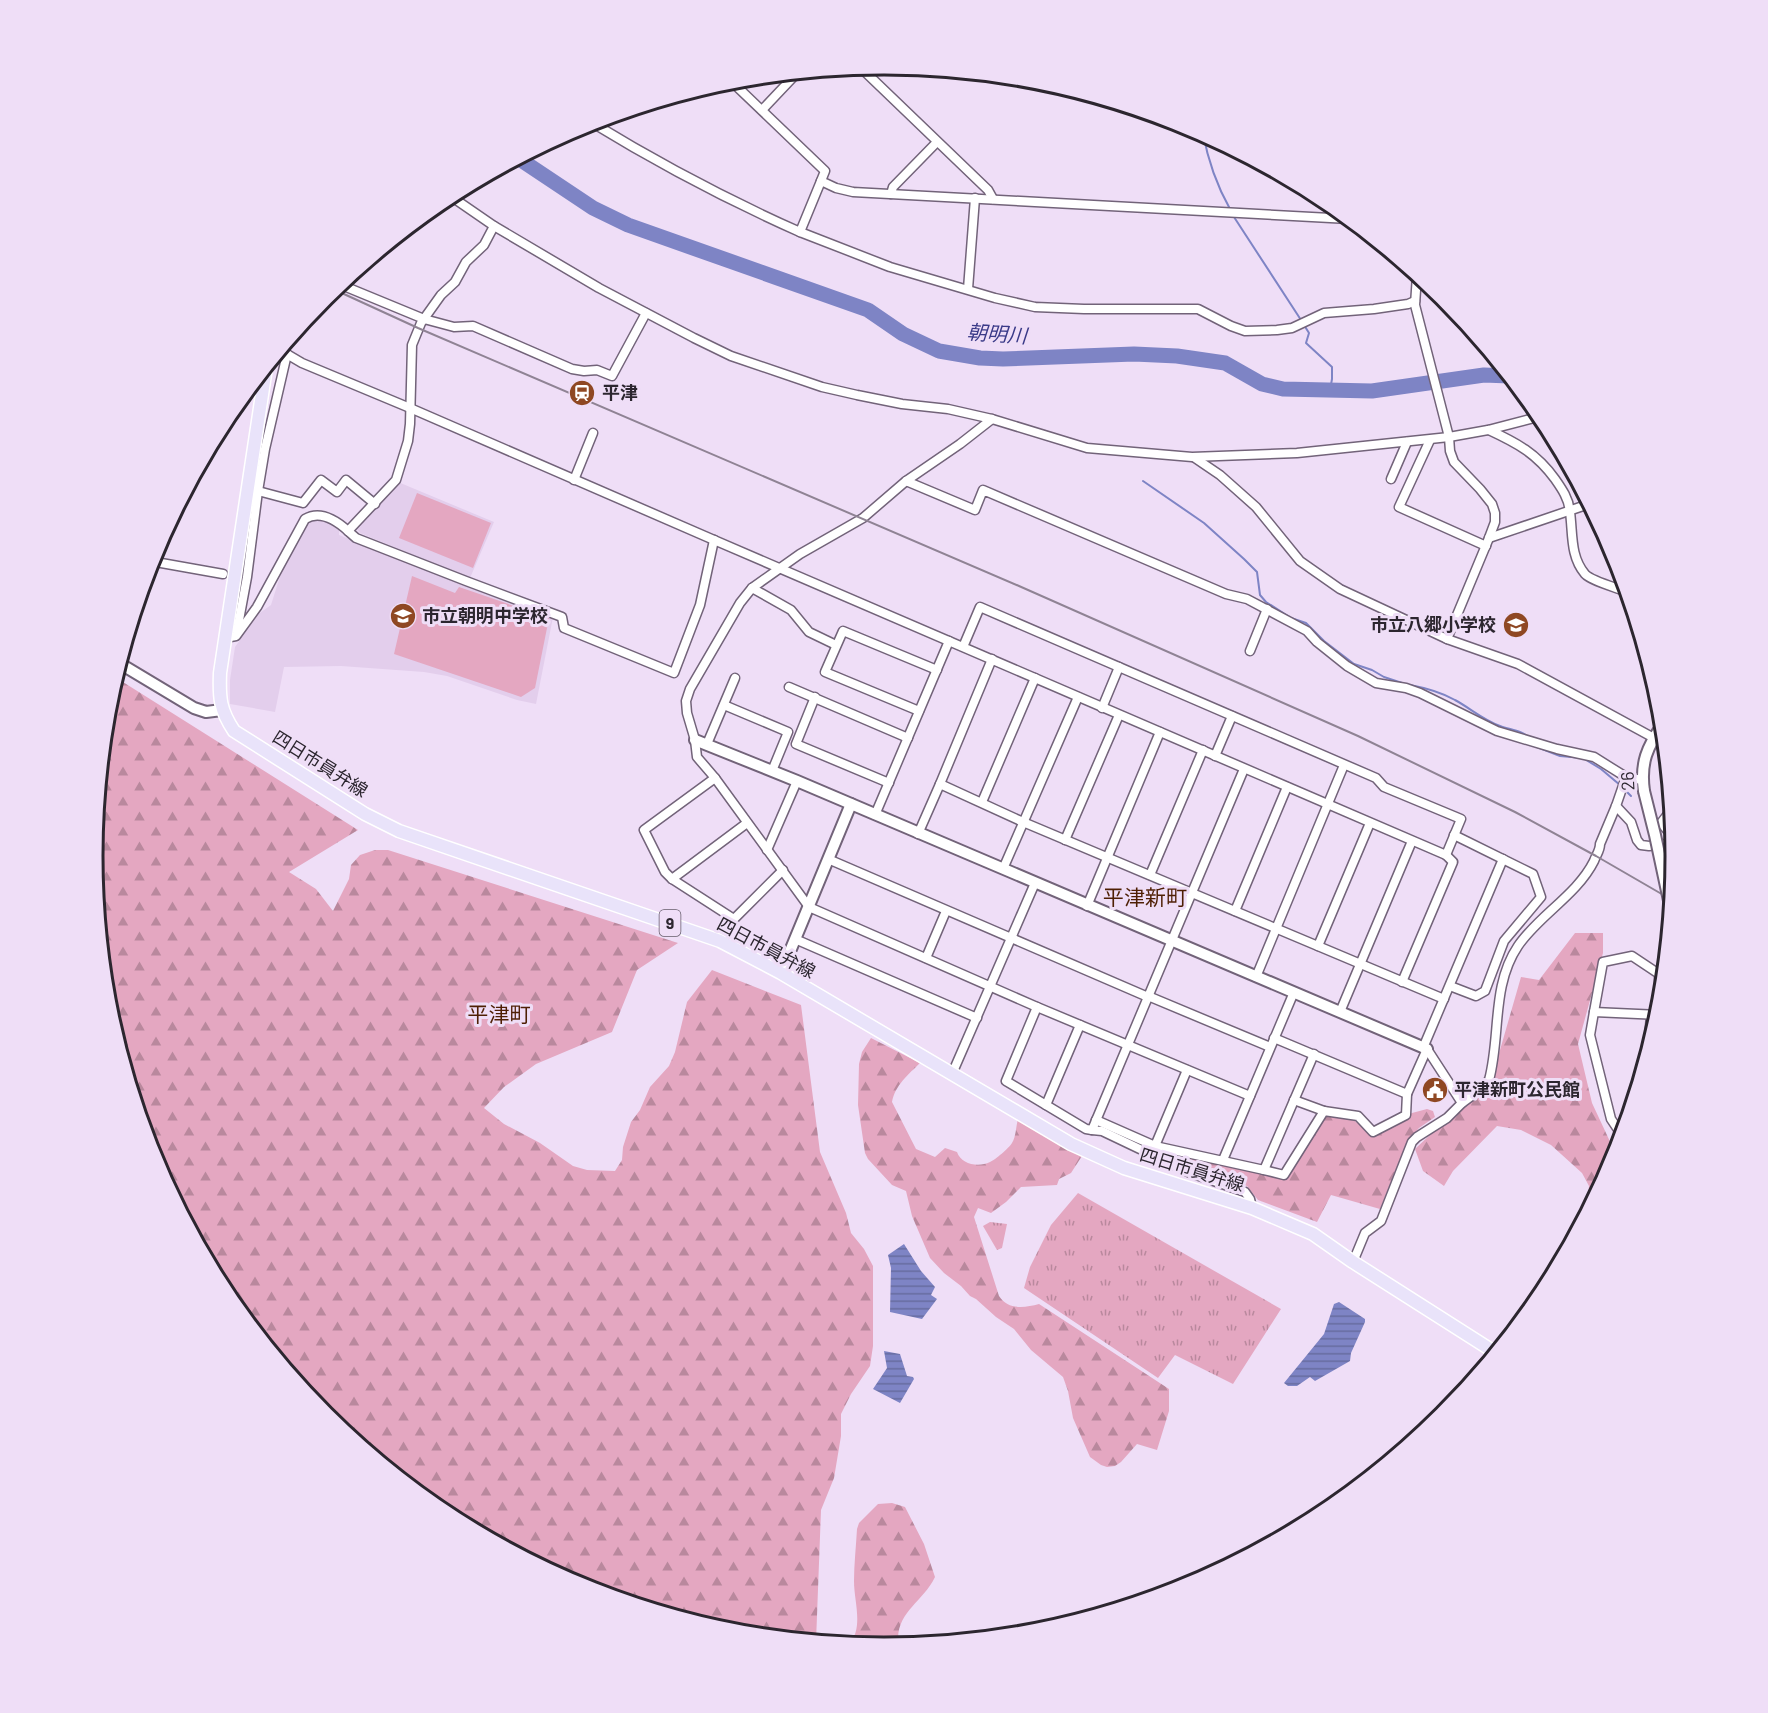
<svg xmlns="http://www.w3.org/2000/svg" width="1768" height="1713" viewBox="0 0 1768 1713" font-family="Barlow,'Noto Sans JP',sans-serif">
  <defs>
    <pattern id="grass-tufts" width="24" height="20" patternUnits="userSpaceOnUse" patternTransform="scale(1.5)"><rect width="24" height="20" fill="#e4a7c1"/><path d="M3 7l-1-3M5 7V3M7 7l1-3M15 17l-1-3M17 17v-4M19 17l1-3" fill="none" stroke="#b9889d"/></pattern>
    <pattern id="forest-firs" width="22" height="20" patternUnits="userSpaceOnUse" patternTransform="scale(1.5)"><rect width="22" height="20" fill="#e4a7c1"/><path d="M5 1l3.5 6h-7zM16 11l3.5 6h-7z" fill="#b9889d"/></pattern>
    <pattern id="water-rules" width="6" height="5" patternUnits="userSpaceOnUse" patternTransform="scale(1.5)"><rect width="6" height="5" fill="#7e84c5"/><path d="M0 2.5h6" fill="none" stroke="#676ca0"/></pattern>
  </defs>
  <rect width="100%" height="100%" fill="#efdef7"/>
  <g fill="#e3ceec">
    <polygon points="398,482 494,522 470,578 360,533 357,529 390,492"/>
    <polygon points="314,518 336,524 339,529 339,535 485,594 553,617 536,704 517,700 447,676 424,672 341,666 284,667 275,712 230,704 230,680 235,647 257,615 271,605 282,570 306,520"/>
  </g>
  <g fill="url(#grass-tufts)">
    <polygon points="1078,1193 1281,1309 1233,1384 1175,1355 1158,1378 1024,1288 1030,1267 1051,1225"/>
    <polygon points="990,1222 1007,1224 1002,1248 997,1250 983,1226"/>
  </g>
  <g fill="url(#forest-firs)">
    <polygon points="115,677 358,830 289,872 316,889 333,911 349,879 351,865 360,855 375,850 388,850 678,943 637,970 612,1032 536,1064 504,1087 484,1108 504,1124 540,1143 573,1166 587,1170 615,1171 622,1160 623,1147 631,1122 640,1110 650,1087 669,1066 675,1052 687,1002 712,970 801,1005 820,1152 846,1213 851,1233 864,1249 873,1266 873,1346 870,1366 851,1394 841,1414 841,1436 834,1478 821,1510 816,1642 729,1633 581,1588 444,1515 324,1416 225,1296 152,1159 107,1011 92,856 107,702"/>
    <polygon points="1575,933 1603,933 1603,953 1578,1044 1592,1103 1613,1148 1617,1154 1616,1160 1586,1215 1589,1186 1582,1173 1551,1145 1521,1130 1497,1126 1453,1171 1444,1186 1423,1171 1415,1149 1486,1082 1498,1057 1521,977 1539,980"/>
    <path d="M871,1038L920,1063C909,1074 895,1085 892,1102L916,1149L935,1157L945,1148L957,1152C961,1164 978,1168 990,1162C995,1160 1009,1148 1012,1143C1016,1137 1016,1126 1018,1119L1082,1156L1071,1173L1059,1179L1057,1185L1021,1187L1006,1202L991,1213L978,1208L974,1217L999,1296C1008,1310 1024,1308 1039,1304L1169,1389V1411L1157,1450L1137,1444L1121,1462L1115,1466L1107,1467L1101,1465L1090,1457L1073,1418L1068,1391L1063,1377L1031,1350L1014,1329L996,1317L976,1299L970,1296L961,1286L944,1273L930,1258L912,1216L906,1191L892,1185L868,1159L865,1153L858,1105L859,1064L862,1052Z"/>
    <polygon points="1427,1109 1433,1111 1435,1117 1419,1128 1407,1142 1380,1209 1331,1195 1317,1222 1258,1200 1247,1186 1190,1167 1172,1154 1284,1176 1324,1112 1355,1121 1373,1136 1412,1113"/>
    <path d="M892,1503L905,1507L924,1544L935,1577C922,1604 893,1613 899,1647L884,1648L849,1645C864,1627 854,1602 854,1581C854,1564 856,1547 857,1529L859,1523L878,1504Z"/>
  </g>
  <g fill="#e4a7c1">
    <polygon points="417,493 491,523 473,568 399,538"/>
    <polygon points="412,576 455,593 459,587 549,618 535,688 521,697 394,654"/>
  </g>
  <g fill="url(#water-rules)">
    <polygon points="904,1244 921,1271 935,1287 931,1295 937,1299 922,1319 890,1312 891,1268 888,1255"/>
    <polygon points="1339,1302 1365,1319 1365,1322 1351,1353 1350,1361 1315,1381 1310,1377 1297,1386 1288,1386 1284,1383 1324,1334 1334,1304"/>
    <polygon points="884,1351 900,1354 907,1376 913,1377 914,1379 900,1403 873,1389 887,1368"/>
  </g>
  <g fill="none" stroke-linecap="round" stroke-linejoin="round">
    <g stroke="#7e84c5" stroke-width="2">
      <path d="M1203,133C1208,161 1216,184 1230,209"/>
      <polyline points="1234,217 1301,320"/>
      <polyline points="1304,325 1309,333 1306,343 1332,367 1332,379 1330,390"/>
      <polyline points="1143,481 1204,523 1244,559 1257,572 1260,595 1266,602 1291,618 1306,623 1324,641 1354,664 1372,670 1384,677 1402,683"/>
      <path d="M1410,685C1426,688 1441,692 1455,700C1470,708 1483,720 1500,726C1510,730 1522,730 1529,738"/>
      <polyline points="1537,747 1560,756 1583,758 1601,769 1620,785"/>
      <polyline points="1624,789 1631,796"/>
    </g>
    <polyline stroke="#7e84c5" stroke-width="15" points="518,158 593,208 628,225 868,310 903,334 939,351 980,358 1003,359 1134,354 1177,356 1225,363 1262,384 1283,389 1372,391 1484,375 1509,376"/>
    <g stroke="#726379" stroke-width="11">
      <g id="minor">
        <polyline points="860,67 988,190 993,199"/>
        <polyline points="730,80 825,171 821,181 836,188 853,192 1349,219"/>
        <polyline points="762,110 797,73"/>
        <path d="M591,122C658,163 728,200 800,232L821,181"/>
        <polyline points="891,194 893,187 937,142"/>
        <polyline points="449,195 494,226 599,288 694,338 731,356 822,387 857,395 902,404 948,409 992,419 1087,448 1192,457 1297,453 1449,437 1488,430 1542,416"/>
        <polyline points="800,232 890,267 995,298 1035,307 1084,309 1198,309 1231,326 1245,331 1277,330 1292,328 1324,313 1374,309 1408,304 1415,301"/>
        <polyline points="1417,275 1415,305 1449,437 1450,451 1454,462 1480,489 1492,504 1495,513 1495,522 1489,538 1447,639"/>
        <polyline points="339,284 424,319 454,327 473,326 572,369 584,371 597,370 612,376 646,313"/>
        <polyline points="968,289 975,198"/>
        <polyline points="285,353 302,363 410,408 714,540 1446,855 1461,819 1384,787 1376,778 980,607 963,647"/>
        <polyline points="992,419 960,444 906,481 863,518 800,554 752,588 740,603 690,689 686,701 687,713 695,740 697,757 715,778 809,907 1037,1007 1250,1096"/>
        <path d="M1489,430C1517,443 1536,453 1555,479C1562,489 1569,499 1570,512C1573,534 1570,556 1585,574C1591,581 1618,588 1627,592"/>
        <polyline points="1430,440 1399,507 1486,546"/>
        <polyline points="1195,458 1220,475 1256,507 1300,561 1340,589 1447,639 1518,664 1665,744"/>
        <polyline points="1391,479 1407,442"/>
        <polyline points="574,480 593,433"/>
        <polyline points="906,481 975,510 983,490 1226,594 1247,599 1307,631 1317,642 1347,666 1376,683 1406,688 1420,693 1497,731 1557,749 1594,757 1626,777 1642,780"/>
        <polyline points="258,491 303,503 321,480 337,492 346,480 375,504"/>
        <polyline points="348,531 356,538 466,581 562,617 564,628 674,673 700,605 714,540"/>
        <polyline points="1489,538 1589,504"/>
        <polyline points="150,561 223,574"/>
        <polyline points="752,588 791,610 809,632 836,645"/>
        <polyline points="237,631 247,577 258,491 265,449 287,354"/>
        <polyline points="1640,632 1639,636 1641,637"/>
        <path d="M225,638L236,636L257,607L305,519C320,510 337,521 348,531L396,480L408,441L410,424L412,345L421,323L441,295L455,282L466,262L484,245L494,226"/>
        <polyline points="1250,651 1267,609"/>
        <polyline points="992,659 940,784 1023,822 1444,999"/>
        <polyline points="789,687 908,738"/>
        <polyline points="815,697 796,744 889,783"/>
        <polyline points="724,705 788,732 772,771"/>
        <polyline points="1102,708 1119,667"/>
        <polyline points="919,711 825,672 843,631 937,670"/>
        <polyline points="707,744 735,678"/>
        <polyline points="1215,756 1232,716"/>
        <polyline points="1244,769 1092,1130 1102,1131 1188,1172 1245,1192 1250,1199 1252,1208"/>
        <polyline points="715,778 644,830 665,872 672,879 734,919 783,870"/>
        <polyline points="982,802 1035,678"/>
        <polyline points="1616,806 1631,822 1637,840 1641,845 1649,846 1675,843"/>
        <polyline points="1671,810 1661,823 1674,838"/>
        <polyline points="875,815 949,641"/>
        <polyline points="918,834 940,784"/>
        <polyline points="1065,840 1119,715"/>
        <polyline points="767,850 797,781"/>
        <polyline points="828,859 1148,997"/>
        <polyline points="1003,869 1078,697"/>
        <polyline points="1150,875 1203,750"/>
        <polyline points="672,879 747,823"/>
        <polyline points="1087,906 1160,732"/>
        <polyline points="1235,911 1287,787"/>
        <polyline points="795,939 977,1018"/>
        <polyline points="1318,946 1370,823"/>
        <polyline points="926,958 946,911"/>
        <polyline points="1256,977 1344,765"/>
        <polyline points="1402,982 1453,862 1446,855"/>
        <polyline points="1450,986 1476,996 1485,991 1504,941 1541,897 1533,874 1454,835"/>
        <polyline points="1148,996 1270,1047"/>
        <polyline points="1037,1007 1006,1081 1046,1105"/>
        <polyline points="1340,1012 1412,841"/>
        <polyline points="1594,1012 1603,962 1632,956 1659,974 1660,1013"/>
        <polyline points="1080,1025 1046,1105 1086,1129 1092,1130"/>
        <polyline points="1274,1038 1407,1094 1427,1049"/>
        <polyline points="1423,1048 1503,859"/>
        <polyline points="1427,1049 1462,1103"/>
        <polyline points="1648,1053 1651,1015"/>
        <polyline points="952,1074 1035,883"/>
        <polyline points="1294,1100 1324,1111"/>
        <polyline points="1096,1120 1155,1146 1264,1170 1314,1054"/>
        <polyline points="1623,1137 1611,1119 1590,1035 1594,1012 1660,1015"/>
        <polyline points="1155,1146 1187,1070"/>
        <polyline points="1223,1160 1294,992"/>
        <polyline points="1264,1170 1284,1175 1324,1111 1358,1116 1373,1132 1406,1115 1407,1094"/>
        <path d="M1353,1262L1365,1233L1381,1221L1412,1142L1417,1137L1447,1118L1462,1103L1481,1089L1489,1080C1501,1036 1491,986 1518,946C1538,916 1577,895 1594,861C1596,855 1600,851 1600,844L1616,806L1626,777"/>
      </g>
    </g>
    <g stroke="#726379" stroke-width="14">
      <g id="tertiary">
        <polyline points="119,663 194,708 206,712 222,710"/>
        <polyline points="695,740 797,781 1427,1049"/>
        <path d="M1644,791C1640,763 1647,747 1663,724"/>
        <polyline points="781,973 851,804"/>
      </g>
    </g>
    <g stroke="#fff" stroke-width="15">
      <path id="primary" d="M266,368L220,673C219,698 220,710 234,731L365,814L399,831L720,941L781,973L1071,1144L1124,1168L1252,1208L1313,1234L1353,1262L1496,1353"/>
    </g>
    <use href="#minor" stroke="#fff" stroke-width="8"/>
    <use href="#tertiary" stroke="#fff" stroke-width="10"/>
    <use href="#primary" stroke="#e9e3fa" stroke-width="12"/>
    <polyline stroke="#8f8394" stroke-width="2" points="333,289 418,328 1019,586 1358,736 1515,812 1596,856 1672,900"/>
    <g stroke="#726379" stroke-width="14" stroke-linecap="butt">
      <polyline id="tertiary-bridge" points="1644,791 1655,835 1671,910"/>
    </g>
    <use href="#tertiary-bridge" stroke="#fff" stroke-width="10"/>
  </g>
  <defs>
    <g id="station-disc" transform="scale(1.35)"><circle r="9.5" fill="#8f4823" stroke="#efdef7"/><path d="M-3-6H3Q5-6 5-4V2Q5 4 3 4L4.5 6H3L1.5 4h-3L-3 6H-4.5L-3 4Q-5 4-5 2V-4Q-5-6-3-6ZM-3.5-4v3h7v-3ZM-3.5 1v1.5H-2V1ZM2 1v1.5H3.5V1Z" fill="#fff"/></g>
    <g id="school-disc" transform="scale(1.35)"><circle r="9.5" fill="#8f4823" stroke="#efdef7"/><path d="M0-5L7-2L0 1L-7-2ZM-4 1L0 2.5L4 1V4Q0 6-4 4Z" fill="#fff"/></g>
    <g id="civic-disc" transform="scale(1.35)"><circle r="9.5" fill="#8f4823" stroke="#efdef7"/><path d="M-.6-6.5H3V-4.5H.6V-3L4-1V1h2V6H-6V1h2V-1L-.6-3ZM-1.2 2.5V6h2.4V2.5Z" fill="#fff"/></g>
  </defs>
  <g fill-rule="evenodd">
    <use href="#station-disc" x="582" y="393"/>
    <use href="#school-disc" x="403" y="616"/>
    <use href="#school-disc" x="1516" y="625"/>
    <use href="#civic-disc" x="1435" y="1090"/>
  </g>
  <g text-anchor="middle" stroke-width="6" stroke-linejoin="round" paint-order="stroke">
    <rect fill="#efdef7" stroke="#665d6b" stroke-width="1.5" x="659.5" y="910" width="21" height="26" rx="4.5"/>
    <g font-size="16" font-weight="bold" fill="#2c262f">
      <text x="670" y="929">9</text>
    </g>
    <g font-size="18" font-weight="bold" fill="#2c262f" stroke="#efdef7" text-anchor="start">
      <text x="602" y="399">平津</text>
      <text x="422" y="622">市立朝明中学校</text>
      <text x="1496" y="631" text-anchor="end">市立八郷小学校</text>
      <text x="1454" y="1096">平津新町公民館</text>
    </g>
    <g font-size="18" fill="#2c262f" stroke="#efdef7">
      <text transform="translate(320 764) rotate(32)" y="6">四日市員弁線</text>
      <text transform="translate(1628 781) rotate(-93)" y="6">26</text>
      <text transform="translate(766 948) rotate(28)" y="6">四日市員弁線</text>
      <text transform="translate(1192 1170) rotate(17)" y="6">四日市員弁線</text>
    </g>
    <g font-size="20" font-style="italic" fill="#3a3a88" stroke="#efdef7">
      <text transform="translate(997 334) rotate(4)" y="7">朝明川</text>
    </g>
    <g font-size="21" fill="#4e1f04" stroke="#efdef7">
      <text x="1145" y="905">平津新町</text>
      <text x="499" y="1022">平津町</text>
    </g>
  </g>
  <path d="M0 0H1768V1713H0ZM103 856a781 781 0 1 1 1562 0a781 781 0 1 1-1562 0Z" fill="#efdef7" fill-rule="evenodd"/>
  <path fill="none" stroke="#2c262f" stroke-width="3" d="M103 856a781 781 0 1 1 1562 0a781 781 0 1 1-1562 0Z"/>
</svg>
